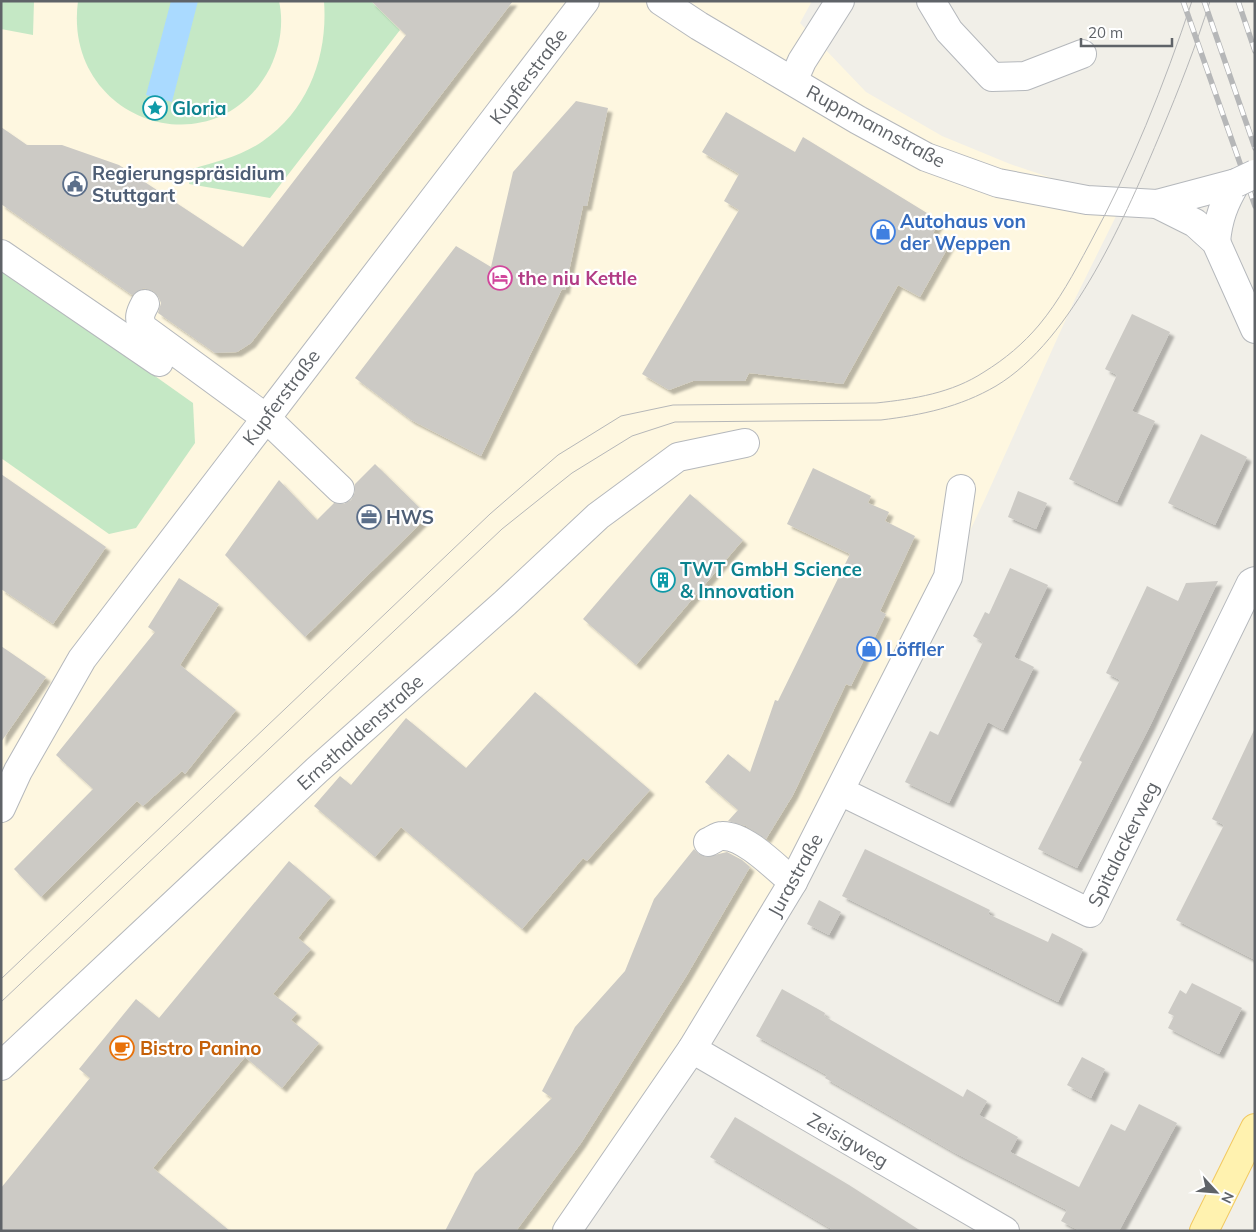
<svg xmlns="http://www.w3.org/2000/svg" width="1256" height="1232" viewBox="0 0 1256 1232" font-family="Mulish,sans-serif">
  <defs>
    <filter id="shadow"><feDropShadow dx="4.5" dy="4.5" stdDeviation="1" flood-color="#0004"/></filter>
  </defs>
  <rect width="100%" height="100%" fill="#f1efe8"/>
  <polygon fill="#fef7e0" points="1,1 812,1 800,23 866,92 942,136 1010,164 1123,202 1075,299 985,499 841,804 583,1231 1,1231"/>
  <g fill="#c5e8c5">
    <polygon points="1,1 34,1 33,35 1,29"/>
    <path d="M78,1H279C284,24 280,47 270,68C215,173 62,121 78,1Z"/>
    <path d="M324,1H371L400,30L270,198L189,184L192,169C216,162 242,156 263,141C309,109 328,55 324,1Z"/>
    <polygon points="1,267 193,403 195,443 136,528 109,534 1,458"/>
  </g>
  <polygon fill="#aadaff" points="171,1 198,1 172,102 146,95"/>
  <g fill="#cccac5" filter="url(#shadow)">
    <polygon points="371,1 513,1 251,343 237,352 215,353 158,313 161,303 158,296 153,291 144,288 132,295 1,204 1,127 27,145 62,145 119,165 243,247 406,35"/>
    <polygon points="576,101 608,108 587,206 583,206 565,290 562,289 481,456 411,420 355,378 456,246 491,267 513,172"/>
    <polygon points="726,112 795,152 803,137 940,221 933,233 951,242 920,297 898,285 843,384 749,373 745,381 693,381 669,390 642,374 739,210 724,201 739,174 702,152"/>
    <polygon points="1132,314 1170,332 1132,411 1155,421 1117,502 1069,479 1117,375 1105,369"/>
    <polygon points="1201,434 1247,457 1215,525 1168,503"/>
    <polygon points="375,464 428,516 305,637 225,555 279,480 317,520 334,503 344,504 351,500 355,492 355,484"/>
    <polygon points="813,468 871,496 868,503 889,512 885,521 915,536 880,611 886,614 851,686 846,684 793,795 766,839 746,826 728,821 738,810 705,782 728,754 750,772 775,700 778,701 850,554 787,524"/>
    <polygon points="1,474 106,547 53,624 1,589"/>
    <polygon points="1018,491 1047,503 1036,529 1008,517"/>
    <polygon points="690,494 743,540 636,665 583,619"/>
    <polygon points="1010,568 1048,585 1014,657 1034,667 1003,730 988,722 949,803 905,782 930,731 938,735 983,642 973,636 985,612 989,614"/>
    <polygon points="179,578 219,604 180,665 236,710 185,774 182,771 143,806 137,801 41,897 14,869 93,789 56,755 155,632 148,627"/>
    <polygon points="1218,581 1150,726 1077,868 1038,849 1082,762 1079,760 1120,680 1106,673 1147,586 1178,601 1186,583"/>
    <polygon points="1,646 46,677 1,742"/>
    <polygon points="535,692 650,790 587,861 583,858 522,929 401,827 375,857 314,806 340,776 351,785 406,718 466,768"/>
    <polygon points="1255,728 1255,960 1176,920 1224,825 1212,819"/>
    <polygon points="694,849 699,854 706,857 727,852 742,860 750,867 687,975 581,1143 516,1231 445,1231 475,1173 552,1098 542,1091 575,1027 625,971 654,899"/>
    <polygon points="865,849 990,910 988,914 1048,942 1052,933 1083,949 1058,1002 842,896"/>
    <polygon points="289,861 331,897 298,938 311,949 273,994 297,1013 291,1020 319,1043 282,1088 245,1057 153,1168 230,1231 1,1231 1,1188 90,1078 79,1069 136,999 159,1018"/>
    <polygon points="819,900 841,912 829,935 807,924"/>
    <polygon points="1192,983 1242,1008 1219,1054 1168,1028 1174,1016 1168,1013 1180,990 1186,994"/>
    <polygon points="782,989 825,1013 824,1016 963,1097 967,1089 987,1101 979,1115 1018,1137 1010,1152 1079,1187 1111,1124 1125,1131 1139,1104 1177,1123 1119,1231 1080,1231 1061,1221 1067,1210 957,1154 825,1078 827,1075 756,1036"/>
    <polygon points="1082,1057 1105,1069 1091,1098 1067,1085"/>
    <polygon points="735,1117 849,1185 921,1231 835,1231 710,1157"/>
  </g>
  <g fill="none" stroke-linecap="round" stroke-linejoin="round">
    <g stroke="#b5b8bc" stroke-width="30">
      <g id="minor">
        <polyline points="661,1 699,26 858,120 926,157 998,183 1087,200 1157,204 1236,183"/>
        <polyline points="931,1 949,31 992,77 1025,76 1082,54"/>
        <polyline points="793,81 802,61 840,1"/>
        <polyline points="1157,204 1195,223 1216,242 1255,329"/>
        <path d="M1216,242C1218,219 1224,203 1236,183"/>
        <polyline points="1,254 159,362"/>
        <path d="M145,304C140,313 138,318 143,328L266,418L340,489"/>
        <polyline points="840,791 1090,913 1251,583 1255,581"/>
        <polyline points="1,808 18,771 82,659 585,1"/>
        <path d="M708,842C713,840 717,836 722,836C745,835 776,868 793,882"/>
        <polyline points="692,1049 1005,1231"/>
        <polyline points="1,1066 317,770 505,603 598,516 678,457 745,443"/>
        <polyline points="567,1231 692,1049 793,882 948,577 961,489"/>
      </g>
    </g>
    <g stroke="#f2c960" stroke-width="30">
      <polyline id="major" points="1204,1231 1255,1128"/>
    </g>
    <use href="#minor" stroke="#fff" stroke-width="28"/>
    <use href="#major" stroke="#fff2af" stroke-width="28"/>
    <g stroke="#b6b7b8" stroke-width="1">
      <path d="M1,979L490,514L558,455L621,416L673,405L876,403C914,399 952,393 984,372C1005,359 1023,344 1039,325C1059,301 1074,273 1089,245C1131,168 1164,85 1192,1"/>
      <path d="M1,1002L502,529L572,473L632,436L675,422L881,420C922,415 960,407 996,386C1073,340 1127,213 1161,132C1179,89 1196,46 1210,1"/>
    </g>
    <g stroke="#b6b7b8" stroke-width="5.5">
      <g id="rail">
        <polyline points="1183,1 1255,206"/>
        <polyline points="1204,1 1255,148"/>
        <polyline points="1238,1 1255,51"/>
      </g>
    </g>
    <use href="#rail" stroke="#fff" stroke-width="4" stroke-dasharray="11" stroke-linecap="butt"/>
    <g stroke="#b5b8bc" stroke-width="30" stroke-linecap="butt">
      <polyline id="minor-bridge" points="1236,183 1255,174"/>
    </g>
    <use href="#minor-bridge" stroke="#fff" stroke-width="28"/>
  </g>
  <defs>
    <g id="sight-ring" transform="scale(1.25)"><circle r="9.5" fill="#fff" stroke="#0f9aa8" stroke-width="1.5"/><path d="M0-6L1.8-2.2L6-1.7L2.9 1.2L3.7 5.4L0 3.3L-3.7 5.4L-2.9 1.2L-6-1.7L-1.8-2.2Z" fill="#0f9aa8"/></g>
    <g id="civic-ring" transform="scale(1.25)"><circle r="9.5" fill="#fff" stroke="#5c6f8a" stroke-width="1.5"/><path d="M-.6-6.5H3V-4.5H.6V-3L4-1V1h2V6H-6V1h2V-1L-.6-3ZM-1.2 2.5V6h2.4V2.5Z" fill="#5c6f8a"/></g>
    <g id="shop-ring" transform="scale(1.25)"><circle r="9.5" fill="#fff" stroke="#3f7fe0" stroke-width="1.5"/><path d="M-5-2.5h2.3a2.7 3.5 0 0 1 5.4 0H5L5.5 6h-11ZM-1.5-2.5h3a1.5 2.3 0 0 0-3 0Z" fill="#3f7fe0"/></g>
    <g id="hotel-ring" transform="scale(1.25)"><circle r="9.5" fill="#fff" stroke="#d1479c" stroke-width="1.5"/><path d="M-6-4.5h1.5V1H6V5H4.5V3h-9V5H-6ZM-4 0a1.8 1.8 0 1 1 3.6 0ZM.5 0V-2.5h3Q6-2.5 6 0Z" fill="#d1479c"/></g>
    <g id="office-ring" transform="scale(1.25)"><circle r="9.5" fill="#fff" stroke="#5c6f8a" stroke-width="1.5"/><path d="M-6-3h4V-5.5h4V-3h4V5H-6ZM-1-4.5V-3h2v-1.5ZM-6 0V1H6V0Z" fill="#5c6f8a"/></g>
    <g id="building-ring" transform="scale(1.25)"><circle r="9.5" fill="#fff" stroke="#0f9aa8" stroke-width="1.5"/><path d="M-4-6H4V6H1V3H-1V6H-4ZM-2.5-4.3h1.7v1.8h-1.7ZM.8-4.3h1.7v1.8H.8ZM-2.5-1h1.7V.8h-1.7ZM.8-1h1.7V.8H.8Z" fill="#0f9aa8"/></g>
    <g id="cafe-ring" transform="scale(1.25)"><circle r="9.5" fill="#fff" stroke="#e8710a" stroke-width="1.5"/><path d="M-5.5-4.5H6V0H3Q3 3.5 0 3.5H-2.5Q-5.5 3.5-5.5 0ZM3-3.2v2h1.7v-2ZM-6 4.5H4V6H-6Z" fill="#e8710a"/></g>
  </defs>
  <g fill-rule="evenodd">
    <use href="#sight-ring" x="155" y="108"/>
    <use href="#civic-ring" x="75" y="184"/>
    <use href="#shop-ring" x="883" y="232"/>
    <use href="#hotel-ring" x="500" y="278"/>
    <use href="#office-ring" x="369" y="517"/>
    <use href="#building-ring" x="663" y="580"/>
    <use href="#shop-ring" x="869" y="649"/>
    <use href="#cafe-ring" x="122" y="1048"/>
  </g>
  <g text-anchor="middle" stroke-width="4.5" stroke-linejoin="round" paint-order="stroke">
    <g font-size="19" fill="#5f6368" stroke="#fff">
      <text transform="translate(528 76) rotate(-53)" y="7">Kupferstraße</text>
      <text transform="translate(876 126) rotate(28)" y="7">Ruppmannstraße</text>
      <text transform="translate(281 397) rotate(-53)" y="7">Kupferstraße</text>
      <text transform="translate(360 732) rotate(-42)" y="7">Ernsthaldenstraße</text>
      <text transform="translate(1123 844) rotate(-64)" y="7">Spitalackerweg</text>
      <text transform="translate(795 875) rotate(-61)" y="7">Jurastraße</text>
      <text transform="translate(848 1140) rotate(30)" y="7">Zeisigweg</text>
    </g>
    <g font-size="19" font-weight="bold" fill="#0d838f" stroke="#fff" text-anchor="start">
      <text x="172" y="115">Gloria</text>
      <text x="680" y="576">TWT GmbH Science<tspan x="680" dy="22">&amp; Innovation</tspan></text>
    </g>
    <g font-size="19" font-weight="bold" fill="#4e5e75" stroke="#fff" text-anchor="start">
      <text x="92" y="180">Regierungspräsidium<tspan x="92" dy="22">Stuttgart</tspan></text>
      <text x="386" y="524">HWS</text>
    </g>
    <g font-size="19" font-weight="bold" fill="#366cbe" stroke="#fff" text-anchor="start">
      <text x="900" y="228">Autohaus von<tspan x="900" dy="22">der Weppen</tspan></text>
      <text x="886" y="656">Löffler</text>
    </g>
    <g font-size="19" font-weight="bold" fill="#b23c85" stroke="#fff" text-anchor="start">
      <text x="518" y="285">the niu Kettle</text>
    </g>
    <g font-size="19" font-weight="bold" fill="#c56008" stroke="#fff" text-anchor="start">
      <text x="140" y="1055">Bistro Panino</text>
    </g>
  </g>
  <rect width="1256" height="1232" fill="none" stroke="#5f6368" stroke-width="5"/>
  <g transform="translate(1216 1192) rotate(116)" stroke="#ffffff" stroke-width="4" paint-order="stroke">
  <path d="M0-4L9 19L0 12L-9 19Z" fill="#5f6368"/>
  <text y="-8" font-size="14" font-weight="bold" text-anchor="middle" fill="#5f6368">N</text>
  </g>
  <path d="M1081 38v8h91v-8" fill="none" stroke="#5f6368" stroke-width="2.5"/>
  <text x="1088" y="38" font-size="15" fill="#5f6368" stroke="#ffffff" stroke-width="4" paint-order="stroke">20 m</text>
</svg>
